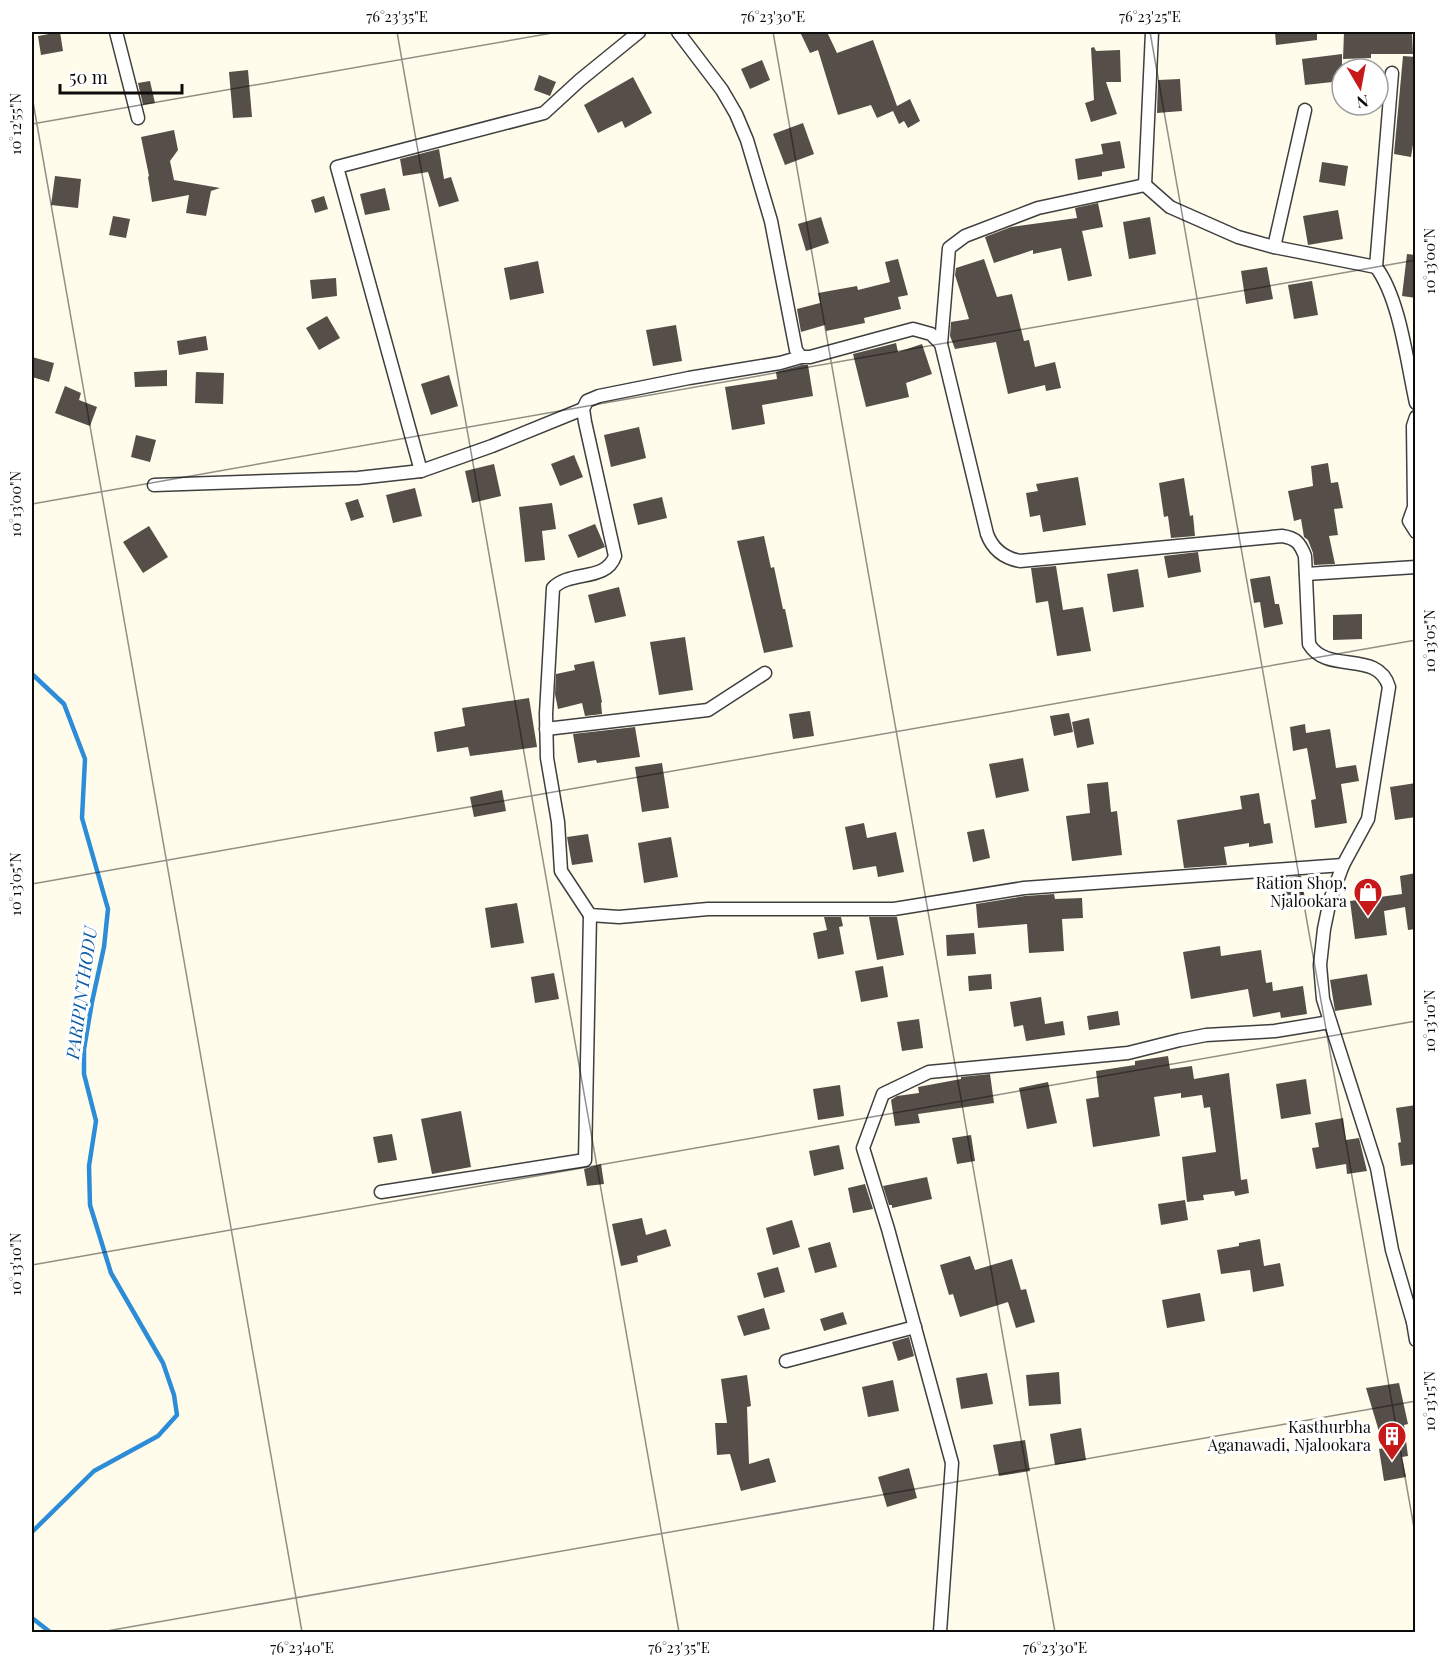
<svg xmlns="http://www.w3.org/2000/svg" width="1447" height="1664" viewBox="0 0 1447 1664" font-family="'Playfair Display',serif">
  <rect width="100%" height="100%" fill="#fffceb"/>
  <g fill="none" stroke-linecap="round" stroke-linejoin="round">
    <g stroke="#2d8cd8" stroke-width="4.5">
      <polyline points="32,674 64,704 85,759 82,818 108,909 104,947 92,1002 84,1049 84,1074 96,1121 89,1166 90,1205 111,1273 163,1363 174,1395 177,1415 158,1436 94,1471 32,1532"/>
      <polyline points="32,1618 50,1632"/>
    </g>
  </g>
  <g fill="#564e48">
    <polygon points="60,32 63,51 41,55 38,36"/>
    <polygon points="800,32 827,32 837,53 873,40 897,106 910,99 920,121 908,128 904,121 899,124 893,111 877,118 871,105 838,115 818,50 810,53"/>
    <polygon points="1275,32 1317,32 1317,40 1276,45"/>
    <polygon points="1344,32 1412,32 1413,54 1371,54 1371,58 1343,59"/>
    <polygon points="1094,47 1096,51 1120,50 1121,82 1106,82 1117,114 1091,122 1085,103 1094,100 1091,48"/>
    <polygon points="1342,54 1342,81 1305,85 1302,59"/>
    <polygon points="1403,56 1416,57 1416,126 1411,157 1394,154"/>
    <polygon points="762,60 770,80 750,89 741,69"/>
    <polygon points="248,70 252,117 233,118 229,72"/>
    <polygon points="539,75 556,82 550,96 534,90"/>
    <polygon points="633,77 652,113 625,128 622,121 598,133 584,105"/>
    <polygon points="1180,79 1182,111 1157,113 1158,80"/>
    <polygon points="150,81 155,103 143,105 138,83"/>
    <polygon points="803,123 814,154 785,165 773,134"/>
    <polygon points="174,130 178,150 170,161 174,180 220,188 211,191 206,216 186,213 189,195 152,202 148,177 149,176 141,137"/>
    <polygon points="1120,141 1125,168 1102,172 1102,176 1078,180 1075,159 1103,154 1101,144"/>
    <polygon points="439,149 444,179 451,177 459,201 439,207 428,172 403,176 400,159"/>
    <polygon points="1322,162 1348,166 1345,186 1319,182"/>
    <polygon points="55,176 81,179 78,208 51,205"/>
    <polygon points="385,188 390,210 365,215 360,194"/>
    <polygon points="324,196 328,209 315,213 311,200"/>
    <polygon points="1098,203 1103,227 1082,231 1092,276 1068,281 1061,248 1033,254 1033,250 994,263 985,237 1011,227 1077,218 1075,208"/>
    <polygon points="1338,210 1343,239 1308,245 1303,216"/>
    <polygon points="113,216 130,219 126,238 109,235"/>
    <polygon points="821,217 829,243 806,251 798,224"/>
    <polygon points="1150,217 1156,254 1129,259 1123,222"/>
    <polygon points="1407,254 1416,255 1416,298 1402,296"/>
    <polygon points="898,259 908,295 898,297 901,309 864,318 865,323 826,331 825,325 801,332 797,309 820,303 818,293 857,286 858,290 890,282 885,262"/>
    <polygon points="984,259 997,297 1012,294 1024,341 1029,340 1035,367 1055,362 1061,388 1046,391 1045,385 1008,394 996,342 955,349 950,336 951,322 969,319 955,275 956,268"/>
    <polygon points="538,261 544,293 510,300 504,268"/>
    <polygon points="1267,267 1273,299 1246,304 1241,271"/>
    <polygon points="336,278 337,296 312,299 310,280"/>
    <polygon points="1312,281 1318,315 1294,319 1288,285"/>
    <polygon points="327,316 340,338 319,350 306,328"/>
    <polygon points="676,325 682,361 653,366 646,330"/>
    <polygon points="206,336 208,350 179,355 177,341"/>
    <polygon points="896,343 898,352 922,344 932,374 906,383 909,397 866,407 853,354"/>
    <polygon points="32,357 54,363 49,382 32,377"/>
    <polygon points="802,365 808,365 813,396 762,405 765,424 732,430 725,387 777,379 776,372"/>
    <polygon points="167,370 167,386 135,387 134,372"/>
    <polygon points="196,372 224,373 223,404 195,403"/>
    <polygon points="449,375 458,406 431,415 421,384"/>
    <polygon points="65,386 81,393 79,400 97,407 90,426 55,413"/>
    <polygon points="639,427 646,458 611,467 604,435"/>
    <polygon points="136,435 156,440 150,462 131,457"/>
    <polygon points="574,455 583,477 560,486 551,464"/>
    <polygon points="1328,463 1331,483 1338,482 1343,508 1334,509 1338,535 1329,536 1335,564 1314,565 1313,553 1308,540 1304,537 1301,519 1294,521 1288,491 1313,486 1311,466"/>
    <polygon points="494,464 501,496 472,503 465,471"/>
    <polygon points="1078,477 1086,525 1043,532 1040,515 1030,517 1026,493 1038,491 1036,484"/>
    <polygon points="1184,478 1190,516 1193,515 1195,536 1171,538 1168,516 1164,517 1159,483"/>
    <polygon points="415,488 422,516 393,523 386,495"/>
    <polygon points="662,497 667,518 638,525 633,504"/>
    <polygon points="358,499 364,517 351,521 345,503"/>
    <polygon points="552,503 556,529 542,531 545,560 525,562 519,507"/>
    <polygon points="595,524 605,547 578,558 568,535"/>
    <polygon points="149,526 168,557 143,573 123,542"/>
    <polygon points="764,536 771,568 774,567 783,609 785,609 793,647 764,653 737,541"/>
    <polygon points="1198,552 1201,572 1168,578 1164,556"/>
    <polygon points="1056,566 1063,610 1083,607 1091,651 1057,656 1048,601 1036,603 1031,568"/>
    <polygon points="1138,569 1144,607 1113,612 1107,574"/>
    <polygon points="1270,576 1275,604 1279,604 1283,624 1264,628 1260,602 1254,603 1250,579"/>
    <polygon points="619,587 626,616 595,623 588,595"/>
    <polygon points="1362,614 1362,639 1333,640 1333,615"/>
    <polygon points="685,637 693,690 659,695 650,642"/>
    <polygon points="594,661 602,702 601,703 602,714 585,716 582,703 558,709 555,694 556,674 575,670 574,665"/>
    <polygon points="529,698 537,747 470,756 468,747 437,752 434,732 465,726 462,708"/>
    <polygon points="810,711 814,736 793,739 789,714"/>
    <polygon points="1069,713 1073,732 1054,736 1050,716"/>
    <polygon points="1089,718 1094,744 1077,748 1072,722"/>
    <polygon points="1305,724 1306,733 1330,729 1336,768 1356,765 1359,781 1341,784 1347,823 1315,828 1311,800 1316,799 1307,748 1293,751 1290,727"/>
    <polygon points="635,727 640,757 597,763 596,760 578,763 573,734"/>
    <polygon points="1023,758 1029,791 996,798 989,764"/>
    <polygon points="662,763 669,808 642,812 635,767"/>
    <polygon points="1108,782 1111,812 1117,811 1122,855 1072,861 1066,816 1090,813 1087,784"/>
    <polygon points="1416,783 1416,817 1395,820 1390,787"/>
    <polygon points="502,790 506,811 474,817 470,797"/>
    <polygon points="1259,793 1264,824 1270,823 1273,843 1249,847 1249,843 1224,847 1227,865 1184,868 1177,820 1242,809 1240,796"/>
    <polygon points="864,823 867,838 896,832 904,872 878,877 876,866 853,870 845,827"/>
    <polygon points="984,829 990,858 973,862 967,832"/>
    <polygon points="588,834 593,862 572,865 567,837"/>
    <polygon points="671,837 678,877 644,883 638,843"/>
    <polygon points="1416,873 1416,929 1408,930 1405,907 1384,911 1387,935 1355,939 1350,901 1402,894 1400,876"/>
    <polygon points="1301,876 1305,899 1284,902 1280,878"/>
    <polygon points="1054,894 1055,899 1082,898 1083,918 1062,919 1064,951 1029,953 1027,924 978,928 976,904 1025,896"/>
    <polygon points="517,903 524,943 491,948 485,908"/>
    <polygon points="824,917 841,917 843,926 839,927 844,954 818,959 813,933 827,930"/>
    <polygon points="869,917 897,917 904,955 877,960"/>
    <polygon points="974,933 976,954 947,956 946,935"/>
    <polygon points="1220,946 1221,956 1261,950 1266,983 1272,982 1273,991 1303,986 1307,1014 1281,1018 1280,1012 1253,1017 1248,989 1191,999 1183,952"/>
    <polygon points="883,966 888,997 861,1002 855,971"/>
    <polygon points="554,973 559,999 535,1003 531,977"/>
    <polygon points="991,974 992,989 969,991 968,976"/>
    <polygon points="1367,974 1372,1005 1335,1011 1330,980"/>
    <polygon points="1041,997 1045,1024 1063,1021 1065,1035 1026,1041 1023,1025 1014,1027 1010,1002"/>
    <polygon points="1118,1011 1120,1025 1089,1030 1087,1016"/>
    <polygon points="919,1019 923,1048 902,1051 897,1022"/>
    <polygon points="1168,1056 1170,1069 1192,1066 1194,1079 1229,1073 1241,1180 1247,1179 1249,1193 1235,1196 1234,1191 1203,1195 1204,1200 1187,1202 1182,1157 1216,1152 1210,1107 1204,1108 1202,1095 1181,1098 1181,1093 1154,1097 1160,1136 1093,1147 1086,1099 1099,1097 1096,1071 1135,1065 1135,1061"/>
    <polygon points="990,1074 994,1103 918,1114 920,1123 895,1126 891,1100 897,1096 919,1093 918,1087 961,1079 961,1077"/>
    <polygon points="1306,1079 1311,1114 1281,1119 1276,1084"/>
    <polygon points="1048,1082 1057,1123 1027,1129 1019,1088"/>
    <polygon points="840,1085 844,1116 818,1120 813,1089"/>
    <polygon points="1416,1105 1416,1164 1401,1166 1398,1143 1401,1142 1396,1108"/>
    <polygon points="461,1111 471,1167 432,1174 421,1119"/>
    <polygon points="1343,1118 1346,1140 1359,1138 1367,1171 1347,1174 1346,1164 1316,1169 1312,1148 1319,1147 1315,1123"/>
    <polygon points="392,1134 397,1160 378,1163 373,1137"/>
    <polygon points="971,1135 975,1161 957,1164 952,1138"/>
    <polygon points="839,1145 844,1169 814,1176 809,1151"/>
    <polygon points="601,1164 604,1184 587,1186 584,1169"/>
    <polygon points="927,1177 932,1199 892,1208 892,1205 889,1205 883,1186"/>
    <polygon points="865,1184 873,1209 853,1213 848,1188"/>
    <polygon points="1185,1200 1188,1220 1161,1225 1158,1204"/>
    <polygon points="642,1218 646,1235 666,1229 671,1246 637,1256 638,1262 621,1266 612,1224"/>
    <polygon points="792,1220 800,1247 773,1255 766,1228"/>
    <polygon points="1260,1239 1264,1266 1280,1263 1284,1286 1253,1292 1250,1270 1221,1274 1217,1250 1239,1246 1239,1243"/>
    <polygon points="830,1242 837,1267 815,1273 808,1248"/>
    <polygon points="970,1256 975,1270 1012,1259 1021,1290 1026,1289 1035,1322 1016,1328 1008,1302 960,1317 953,1294 949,1295 940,1265"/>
    <polygon points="778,1267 785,1292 764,1298 757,1273"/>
    <polygon points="1200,1293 1205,1321 1167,1328 1162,1300"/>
    <polygon points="764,1308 770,1329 744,1336 737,1316"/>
    <polygon points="843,1312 847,1324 824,1331 820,1319"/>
    <polygon points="909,1337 914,1356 898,1361 892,1342"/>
    <polygon points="1059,1372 1061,1404 1029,1406 1026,1375"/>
    <polygon points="987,1373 993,1404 961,1409 956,1378"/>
    <polygon points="747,1375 751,1406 747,1407 749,1464 769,1458 776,1482 741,1491 730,1454 717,1455 715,1423 727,1423 721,1379"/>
    <polygon points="893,1380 899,1411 868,1417 862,1387"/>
    <polygon points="1399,1383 1408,1424 1404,1425 1408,1456 1402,1457 1406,1477 1384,1481 1379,1449 1384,1448 1366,1388"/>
    <polygon points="1081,1428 1086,1460 1055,1465 1050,1434"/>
    <polygon points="1025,1440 1030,1471 999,1476 993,1445"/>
    <polygon points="909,1468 917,1498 887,1507 878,1477"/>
  </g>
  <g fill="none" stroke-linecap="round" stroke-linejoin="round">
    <g stroke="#3f3f3f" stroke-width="15">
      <g id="street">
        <polyline points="116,32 138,118"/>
        <path d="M678,32L722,90L736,114L747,140L771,221L796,350L801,357H810L913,329L931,334L941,344L987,534C993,550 1004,558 1020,561L1282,536C1296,538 1300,543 1305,556L1309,644C1327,675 1378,649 1389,687L1368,819L1343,865L1330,900L1324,929L1320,965L1323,999L1377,1168L1392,1250L1413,1322L1416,1321"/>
        <path d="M1392,73L1376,267C1400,299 1407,363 1416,403"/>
        <polyline points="1145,185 1170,207 1238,237 1274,247 1376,267"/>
        <polyline points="1145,185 1152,32"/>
        <polyline points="1274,247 1305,110"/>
        <polyline points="941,344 949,248 965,236 1038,208 1145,185"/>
        <path d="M801,357L780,363L689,378L599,396L587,401L583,409L585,422L615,556C606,582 570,570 553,588L546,714L547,758L558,822L561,871L590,915L619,917L708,909H894L1024,888L1343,865"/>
        <polyline points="1416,417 1413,426 1414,507 1409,521 1416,532"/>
        <polyline points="421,471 337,167 544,113 580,80 639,32"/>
        <polyline points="154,485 358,478 421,471 492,446 583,409"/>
        <polyline points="1306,574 1416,567"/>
        <polyline points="546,729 708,710 765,673"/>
        <polyline points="381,1192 585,1160 590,915"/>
        <polyline points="1413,1322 1416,1340"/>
        <polyline points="786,1361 915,1327"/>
        <polyline points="940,1632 952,1463 888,1229 863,1148 883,1094 929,1072 1128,1053 1180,1040 1206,1035 1275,1031 1330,1022"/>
      </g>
    </g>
    <use href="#street" stroke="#fff" stroke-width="12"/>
  </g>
  <path fill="none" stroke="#0c0c0c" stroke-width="1.5" stroke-opacity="0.45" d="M397,32L679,1632M773,32L1055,1632M1150,32L1416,1539M32,96L302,1632M32,124L558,32M32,504L1416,260M32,884L1416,640M32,1265L1416,1021M101,1632L1416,1401"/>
  <defs>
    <g id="shop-pin" transform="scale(1.5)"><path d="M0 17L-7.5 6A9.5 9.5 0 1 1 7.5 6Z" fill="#c61a1a" stroke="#fff"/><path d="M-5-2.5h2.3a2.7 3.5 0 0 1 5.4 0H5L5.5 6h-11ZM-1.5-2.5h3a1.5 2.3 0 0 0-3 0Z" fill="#fff"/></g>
    <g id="building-pin" transform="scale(1.5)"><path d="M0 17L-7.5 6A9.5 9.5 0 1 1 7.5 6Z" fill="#c61a1a" stroke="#fff"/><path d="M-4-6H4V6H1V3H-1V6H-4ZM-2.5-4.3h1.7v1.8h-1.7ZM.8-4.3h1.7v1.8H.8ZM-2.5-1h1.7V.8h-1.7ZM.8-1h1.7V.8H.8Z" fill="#fff"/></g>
  </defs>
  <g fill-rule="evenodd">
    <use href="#shop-pin" x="1368" y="892"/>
    <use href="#building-pin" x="1392" y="1436"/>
  </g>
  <g text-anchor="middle" stroke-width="6" stroke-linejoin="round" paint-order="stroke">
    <g font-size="16" fill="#0c0c0c" stroke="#fff" text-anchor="end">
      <text x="1347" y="889">Ration Shop,<tspan x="1347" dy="18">Njalookara</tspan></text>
      <text x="1371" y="1433">Kasthurbha<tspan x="1371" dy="18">Aganawadi, Njalookara</tspan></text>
    </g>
    <g font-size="18" font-style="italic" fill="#0c5ca7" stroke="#fff">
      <text transform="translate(82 993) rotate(-82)" y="6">PARIPINTHODU</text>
    </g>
  </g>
  <rect width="1447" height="1664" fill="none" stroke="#ffffff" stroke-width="66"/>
  <g transform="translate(1360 87) rotate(170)"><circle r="28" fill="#ffffff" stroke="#9e9e9e" stroke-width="1.5"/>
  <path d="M0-4.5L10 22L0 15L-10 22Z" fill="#c61a1a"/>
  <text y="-9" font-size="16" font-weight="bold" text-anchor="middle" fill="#0c0c0c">N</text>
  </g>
  <path d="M60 84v9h122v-9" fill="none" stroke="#0c0c0c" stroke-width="3"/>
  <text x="69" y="84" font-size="18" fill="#0c0c0c" stroke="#ffffff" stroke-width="4.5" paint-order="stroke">50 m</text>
  <rect x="33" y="33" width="1381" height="1598" fill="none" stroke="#0c0c0c" stroke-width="2"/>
  <g font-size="15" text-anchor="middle" fill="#0c0c0c">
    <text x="397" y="22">76°23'35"E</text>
    <text x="773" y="22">76°23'30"E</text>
    <text x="1150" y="22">76°23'25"E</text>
    <text transform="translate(16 124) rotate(-90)" y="5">10°12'55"N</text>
    <text transform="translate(1430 261) rotate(-90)" y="5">10°13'00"N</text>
    <text transform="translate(16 504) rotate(-90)" y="5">10°13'00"N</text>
    <text transform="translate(1430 641) rotate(-90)" y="5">10°13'05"N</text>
    <text transform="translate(16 884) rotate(-90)" y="5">10°13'05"N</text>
    <text transform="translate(1430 1021) rotate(-90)" y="5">10°13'10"N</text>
    <text transform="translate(16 1264) rotate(-90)" y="5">10°13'10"N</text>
    <text transform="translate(1430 1401) rotate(-90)" y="5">10°13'15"N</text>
    <text x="302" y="1653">76°23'40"E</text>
    <text x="679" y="1653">76°23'35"E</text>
    <text x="1055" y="1653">76°23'30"E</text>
  </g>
</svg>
